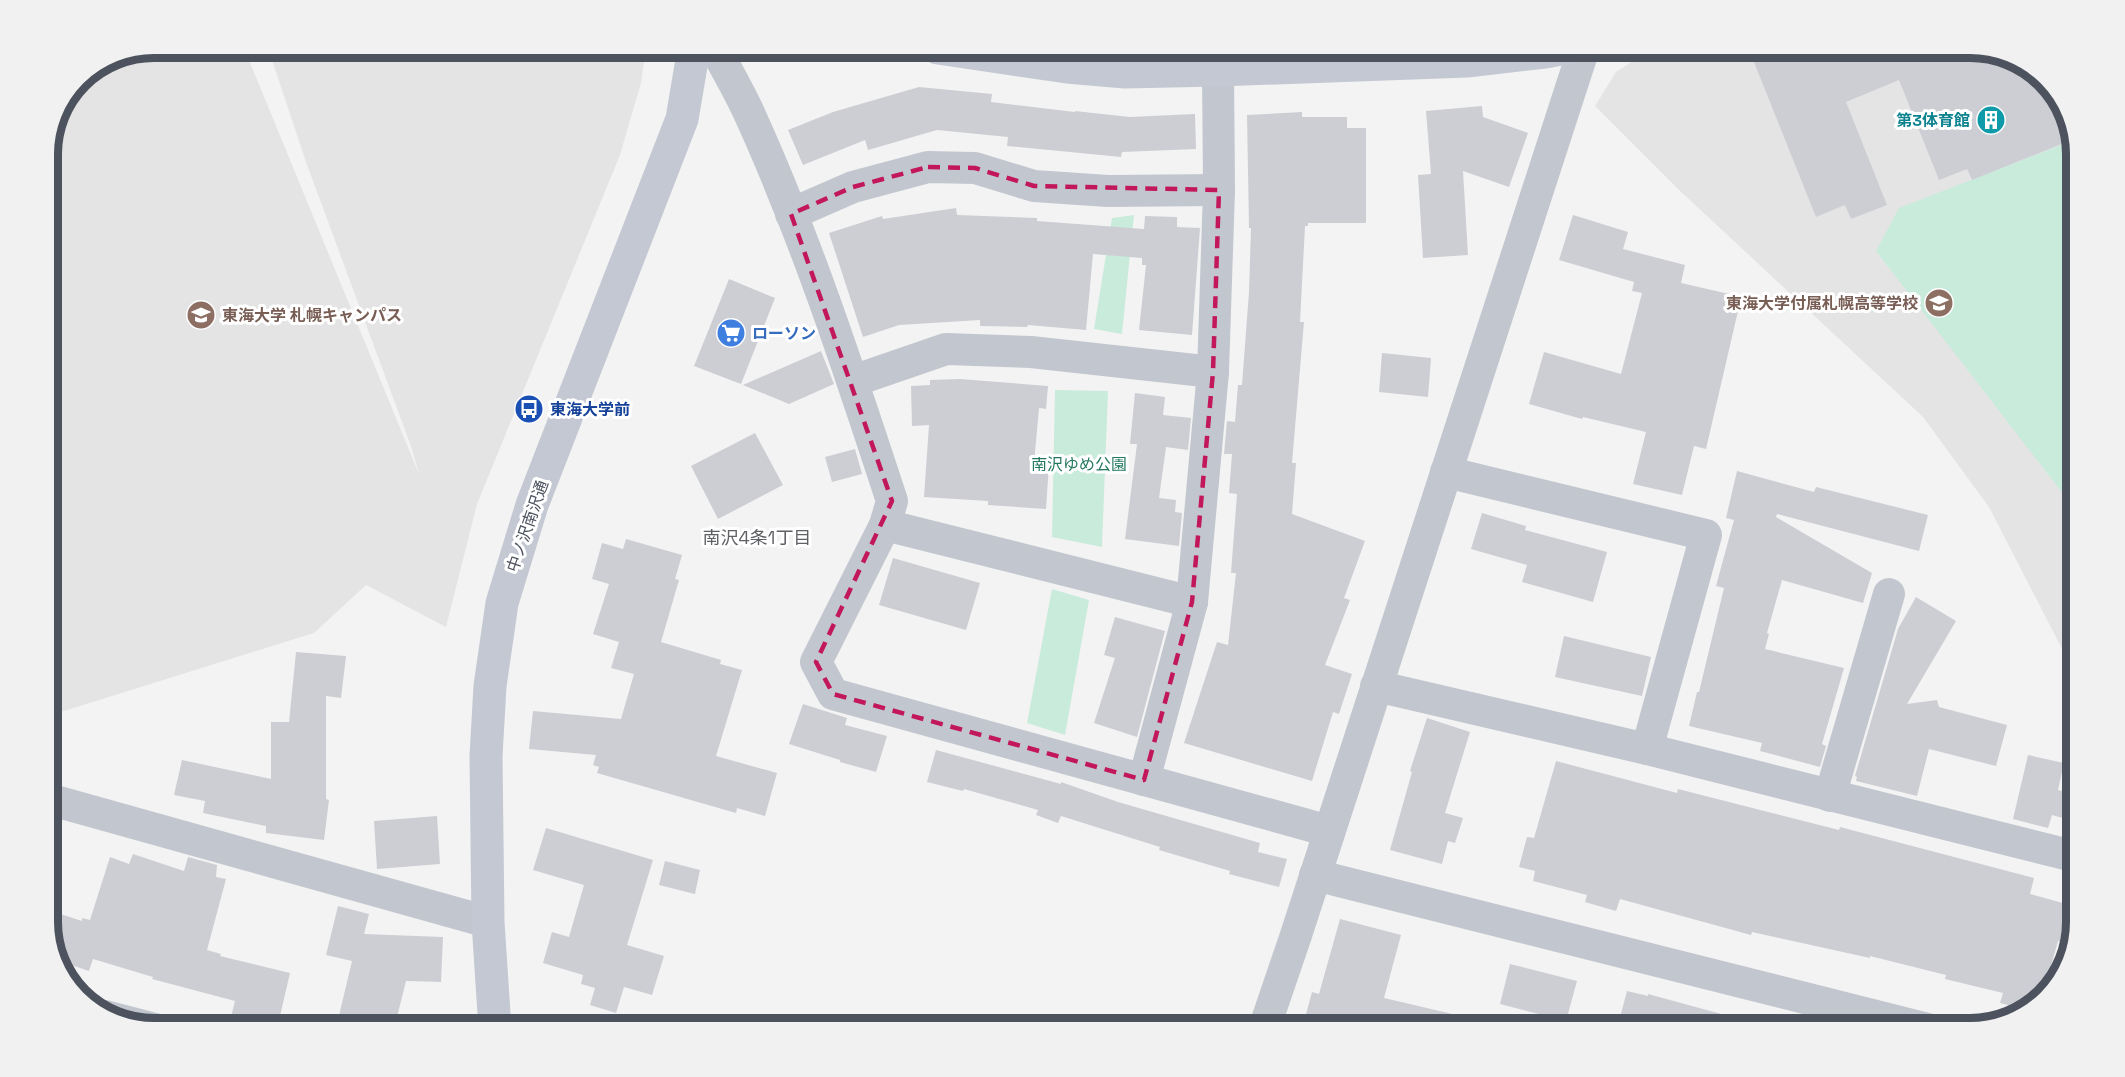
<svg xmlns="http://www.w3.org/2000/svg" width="2125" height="1077" viewBox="0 0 2125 1077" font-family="'Space Grotesk','Noto Sans JP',sans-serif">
  <rect width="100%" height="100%" fill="#f4f3f3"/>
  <g fill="#e5e4e4">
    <polygon points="155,48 244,48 419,474 412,449 306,162 268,48 646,48 641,83 620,155 477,504 446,627 366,585 314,633 48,716 48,148 79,79 114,56"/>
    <polygon points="1653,48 1970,48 2017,59 2059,95 2077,148 2077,678 1989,507 1923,417 1678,189 1595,106 1616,72"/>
  </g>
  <g fill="#c8ebdc">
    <polygon points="2074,140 2077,148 2077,512 1876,251 1899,208"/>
    <polygon points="1134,215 1122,334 1094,329 1112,218"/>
    <polygon points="1055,390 1108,391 1102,547 1052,537"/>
    <polygon points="1052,589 1089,600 1065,735 1027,723"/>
  </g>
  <g fill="#cdced4">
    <polygon points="1775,48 1971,48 2017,59 2059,95 2074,139 1972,180 1967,169 1939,180 1899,80 1846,102 1887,205 1851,219 1845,205 1816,217 1752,57"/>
    <polygon points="919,87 992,94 991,102 1075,112 1075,111 1130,117 1195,114 1196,149 1122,152 1121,157 1007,146 1008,137 937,130 868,150 865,140 803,165 788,130 833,112"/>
    <polygon points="1482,106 1483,117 1528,133 1509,187 1463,171 1468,255 1423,258 1418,175 1431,174 1426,111"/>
    <polygon points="1302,112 1302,117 1347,117 1347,128 1366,128 1366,223 1308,223 1308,226 1305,226 1300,322 1304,322 1292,463 1296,463 1292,514 1365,541 1344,598 1350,600 1325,665 1352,674 1339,714 1333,712 1312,781 1184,743 1217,642 1228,645 1236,573 1231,573 1237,494 1229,493 1232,454 1224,454 1227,421 1235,422 1238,385 1242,385 1249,292 1251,228 1249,228 1247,115"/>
    <polygon points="956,208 957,215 1037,218 1037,221 1144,229 1145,216 1177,217 1177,227 1200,228 1192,335 1139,330 1146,265 1142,265 1142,258 1093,254 1086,330 1028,325 1027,327 980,326 980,320 899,325 863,337 829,233 882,216 883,219"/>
    <polygon points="1573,215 1628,232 1623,249 1685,265 1681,283 1729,294 1725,308 1738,311 1706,449 1694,446 1682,495 1633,484 1646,432 1583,417 1582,419 1529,404 1544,352 1621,374 1642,293 1632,291 1634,282 1559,260"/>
    <polygon points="729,279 775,298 741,384 694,366"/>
    <polygon points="821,351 834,384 789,404 743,385"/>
    <polygon points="1382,353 1431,358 1428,397 1379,392"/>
    <polygon points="960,379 1048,386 1046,409 1039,408 1034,463 1049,465 1046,509 988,505 988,501 924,497 929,425 912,426 911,386 930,385 930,380"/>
    <polygon points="1135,393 1165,397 1163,415 1191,418 1188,450 1166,447 1159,498 1176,500 1175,512 1182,513 1179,546 1125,539 1137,444 1130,444"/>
    <polygon points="755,433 783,485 718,519 691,466"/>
    <polygon points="855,449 862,474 832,482 825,457"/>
    <polygon points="1737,471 1814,492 1816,487 1928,515 1919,551 1777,514 1776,517 1872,573 1863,603 1782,580 1767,633 1769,634 1765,649 1844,668 1822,744 1826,746 1820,767 1760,751 1762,743 1689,726 1697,692 1699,692 1724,588 1716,586 1734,520 1726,518"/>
    <polygon points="1482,513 1526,526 1525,530 1607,552 1593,602 1522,582 1527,565 1471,549"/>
    <polygon points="626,539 682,555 675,579 679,580 661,642 721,660 720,664 742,670 716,756 777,773 765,816 737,808 736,813 597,773 599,767 593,765 596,755 529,749 533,711 621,719 634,674 611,668 619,642 593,634 609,584 592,579 602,543 623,549"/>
    <polygon points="893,558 980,583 966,630 879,605"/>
    <polygon points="1916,597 1956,621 1907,704 1937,700 1939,707 2007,725 1996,766 1929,749 1917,796 1856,781 1857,777 1855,776 1898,629"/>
    <polygon points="1115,617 1165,631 1137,737 1094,723 1115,658 1104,655"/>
    <polygon points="1564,636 1651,657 1642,696 1555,677"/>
    <polygon points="296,652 346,656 341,698 326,696 326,799 329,800 324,840 266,833 266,826 203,813 205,801 174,795 182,760 271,779 271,722 289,722"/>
    <polygon points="803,704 847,718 845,725 887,736 876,772 840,762 840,760 789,744"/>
    <polygon points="1427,718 1470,732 1445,813 1463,818 1455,843 1448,841 1442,864 1390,850 1412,772 1410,771"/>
    <polygon points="936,750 1061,784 1061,782 1118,802 1260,843 1258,852 1287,859 1279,887 1229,874 1230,871 1159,850 1160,847 1061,816 1058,823 1036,815 1038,810 964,789 963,791 927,782"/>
    <polygon points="2028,755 2064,763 2058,790 2072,793 2066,819 2052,815 2048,828 2013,819"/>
    <polygon points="1556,761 1677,793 1678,789 1839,830 1840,827 2034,878 2030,894 2077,907 2077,922 2072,944 2058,941 2043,995 2030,1011 2000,1003 2003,993 1945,979 1946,975 1870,956 1870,958 1752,932 1751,935 1620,899 1616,911 1585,902 1587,895 1533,881 1535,871 1519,867 1527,837 1534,838"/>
    <polygon points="437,816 440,864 377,869 374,821"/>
    <polygon points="546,828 653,860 627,945 664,956 652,995 624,987 616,1013 590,1005 595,988 581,984 583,975 543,963 552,932 569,937 584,885 533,870"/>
    <polygon points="133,854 184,871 188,857 217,865 216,877 226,879 207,950 221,954 220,956 290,973 277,1029 228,1029 235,1001 152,979 153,977 93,959 89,971 59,961 48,930 48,910 82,921 82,918 90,920 110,857 129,864"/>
    <polygon points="665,861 700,870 695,894 659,885"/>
    <polygon points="338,906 369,914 364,934 443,937 441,982 406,981 394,1029 376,1029 338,1020 352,961 326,955"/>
    <polygon points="1340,919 1401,935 1384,998 1474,1019 1473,1029 1302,1029 1312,992 1319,994"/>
    <polygon points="1510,964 1577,981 1566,1021 1500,1004"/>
    <polygon points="1627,991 1648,996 1648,994 1747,1021 1746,1029 1617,1029"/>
  </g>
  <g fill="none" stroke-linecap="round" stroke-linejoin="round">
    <g stroke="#c2c7cf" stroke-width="32">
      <path d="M715,48C726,69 739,91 749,113C806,238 849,370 892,501L885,525L816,662L833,694L1329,831"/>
      <polyline points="791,214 853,187 928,167 975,168 1034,186 1108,191 1219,190"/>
      <polyline points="853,381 946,349 1031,352 1213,372"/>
      <polyline points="1446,472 1706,535 1647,749"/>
      <polyline points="885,525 1192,602"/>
      <polyline points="1376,686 1647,749 2077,857"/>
      <polyline points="1144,780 1192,602 1213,372 1219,190 1218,70"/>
      <polyline points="1830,796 1889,594"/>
      <polyline points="48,799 488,922"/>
      <polyline points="1315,875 1928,1029"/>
      <polyline points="105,1016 155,1029"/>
      <polyline points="1264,1029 1296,935 1584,48"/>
    </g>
    <g stroke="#c3c8d3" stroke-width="33">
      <polyline points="938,48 1067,67 1125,72 1218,70 1467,61 1545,52 1566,48"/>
      <polyline points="495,1029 488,922 486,756 490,686 502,603 532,505 682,119 694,48"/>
    </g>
  </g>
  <path fill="none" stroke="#c2185b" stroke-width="4.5" stroke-dasharray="12 8" stroke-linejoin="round" d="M928,167L975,168L1034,186L1219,190L1213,372L1192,602L1144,780L833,694L816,662L892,501L791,214L853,187Z"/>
  <defs>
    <g id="building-disc" transform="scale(1.5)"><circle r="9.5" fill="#0f9aa8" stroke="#fff"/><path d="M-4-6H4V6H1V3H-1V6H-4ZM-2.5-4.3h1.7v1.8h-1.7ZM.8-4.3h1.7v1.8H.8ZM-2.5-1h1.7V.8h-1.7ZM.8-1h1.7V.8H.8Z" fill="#fff"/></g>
    <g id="school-disc" transform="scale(1.5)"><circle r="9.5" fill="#8d6e63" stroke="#fff"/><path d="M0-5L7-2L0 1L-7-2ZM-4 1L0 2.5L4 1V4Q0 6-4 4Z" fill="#fff"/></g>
    <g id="university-disc" transform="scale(1.5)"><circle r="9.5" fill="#8d6e63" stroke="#fff"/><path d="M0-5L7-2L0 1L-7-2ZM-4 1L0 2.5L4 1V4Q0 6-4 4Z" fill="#fff"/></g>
    <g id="supermarket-disc" transform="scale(1.5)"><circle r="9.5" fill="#3f7fe0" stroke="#fff"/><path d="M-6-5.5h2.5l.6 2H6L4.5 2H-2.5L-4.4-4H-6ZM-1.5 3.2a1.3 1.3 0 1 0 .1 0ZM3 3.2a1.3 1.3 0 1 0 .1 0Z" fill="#fff"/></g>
    <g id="bus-disc" transform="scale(1.5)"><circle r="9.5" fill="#1a4fb4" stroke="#fff"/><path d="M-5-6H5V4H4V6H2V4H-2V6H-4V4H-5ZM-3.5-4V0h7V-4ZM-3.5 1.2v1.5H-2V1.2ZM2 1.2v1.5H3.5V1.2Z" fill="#fff"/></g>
  </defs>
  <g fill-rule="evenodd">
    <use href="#building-disc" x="1991" y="120"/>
    <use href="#school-disc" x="1939" y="303"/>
    <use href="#university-disc" x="201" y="315"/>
    <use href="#supermarket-disc" x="731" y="333"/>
    <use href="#bus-disc" x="529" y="409"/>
  </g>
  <g text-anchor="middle" stroke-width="6" stroke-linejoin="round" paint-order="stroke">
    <g font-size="16" font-weight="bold" fill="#0d838f" stroke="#fff" text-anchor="end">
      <text x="1970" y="126">第3体育館</text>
    </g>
    <g font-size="16" font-weight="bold" fill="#785e54" stroke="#fff" text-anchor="end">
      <text x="1918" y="309">東海大学付属札幌高等学校</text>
      <text x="222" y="321" text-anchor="start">東海大学 札幌キャンパス</text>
    </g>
    <g font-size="16" font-weight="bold" fill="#366cbe" stroke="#fff" text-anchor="start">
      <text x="752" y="339">ローソン</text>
    </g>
    <g font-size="16" font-weight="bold" fill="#164399" stroke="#fff" text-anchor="start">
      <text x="550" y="415">東海大学前</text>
    </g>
    <g font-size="16" fill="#24785f" stroke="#fff">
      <text x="1079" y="470">南沢ゆめ公園</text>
    </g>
    <g font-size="16" fill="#4c525e" stroke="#fff">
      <text transform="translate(527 526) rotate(-71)" y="6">中ノ沢南沢通</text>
    </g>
    <g font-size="18" fill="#606166" stroke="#fff">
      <text x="757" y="544">南沢4条1丁目</text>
    </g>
  </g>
  <path d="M0 0H2125V1077H0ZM154 58H1970A96 96 0 0 1 2066 154V922A96 96 0 0 1 1970 1018H154A96 96 0 0 1 58 922V154A96 96 0 0 1 154 58Z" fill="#f1f1f2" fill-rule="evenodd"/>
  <path fill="none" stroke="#4c525e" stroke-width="8" d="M154 58H1970A96 96 0 0 1 2066 154V922A96 96 0 0 1 1970 1018H154A96 96 0 0 1 58 922V154A96 96 0 0 1 154 58Z"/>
</svg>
